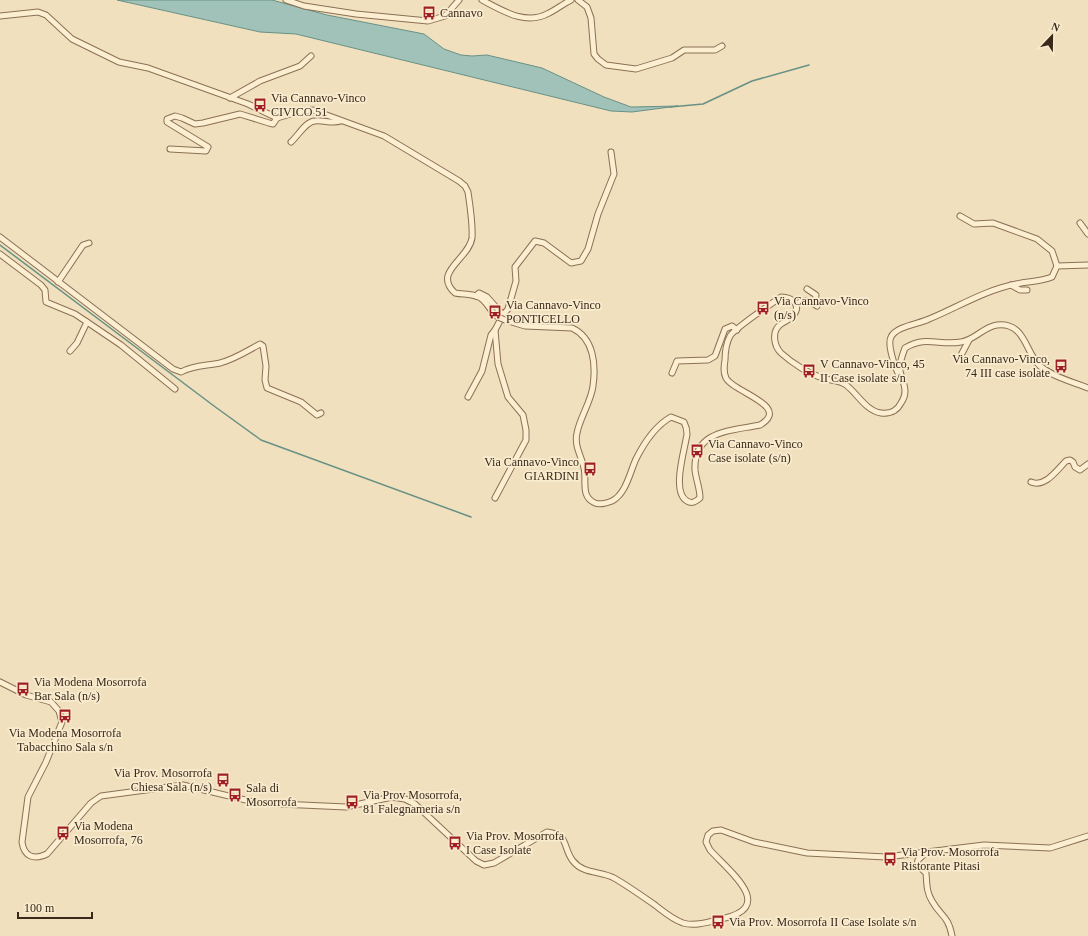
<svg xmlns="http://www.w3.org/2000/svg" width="1088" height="936" viewBox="0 0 1088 936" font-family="'Times New Roman',serif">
  <rect width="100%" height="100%" fill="#f1e0bd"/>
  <polygon fill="#a1c2b8" stroke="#689186" points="117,0 272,0 327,15 424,34 444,49 461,55 472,56 487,55 542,68 604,97 631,107 678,106 632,112 611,111 296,34 260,32"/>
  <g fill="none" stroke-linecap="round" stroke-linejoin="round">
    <g stroke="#689186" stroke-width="1.5">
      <polyline points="670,107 703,104 752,81 809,65"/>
      <polyline points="0,245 214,406 261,440 471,517"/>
    </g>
    <g stroke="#8b7055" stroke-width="7">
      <g id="minor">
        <polyline points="286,0 304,6 356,14 428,21 445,16 459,0"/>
        <path d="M482,0C503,11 526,26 549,13C557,9 563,4 571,0"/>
        <polyline points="578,0 587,7 591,18 594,54 598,59 606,65 636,69 672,58 684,50 715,50 722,46"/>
        <path d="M0,16L38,12L46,15L72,39L119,62L148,68L248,104L277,118L297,112L313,110L384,136L459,181L465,186L468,192C470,206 473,224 472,238C469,259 432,272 455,293C464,295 476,293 483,300C489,305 491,313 498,317"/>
        <polyline points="230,98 260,81 300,66 311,56"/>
        <path d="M291,142C298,136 306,121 315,121C324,120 332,124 341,121"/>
        <polyline points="170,149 206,151 208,147 167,122 167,119 175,116 182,118 195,124 203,123 240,114 269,123 273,124 277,118"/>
        <polyline points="960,216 974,224 993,223 1037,239 1052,251 1057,266"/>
        <polyline points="1080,223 1088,234"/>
        <path d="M0,237L173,369L181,372C194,365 206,366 220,363C235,359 247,351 260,344L263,346L266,366L265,380L267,388L301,402L317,415L321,413"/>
        <polyline points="0,254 41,285 45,290 46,302 75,314 87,322 77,343 70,351"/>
        <polyline points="58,282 83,245 89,243"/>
        <polyline points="1011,285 1020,290 1027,290"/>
        <polyline points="807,289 816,295 815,304"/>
        <polyline points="476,296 479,293 487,297 503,315 495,330 498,364 508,397 523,415 526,430 526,440 495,498"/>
        <path d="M796,304C806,299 808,300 817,306"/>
        <polyline points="503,315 508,309 516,281 515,267 535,241 544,243 571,263 581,261 588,249 598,214 614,174 611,152"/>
        <path d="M505,320L525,326L572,328C594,338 596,365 593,386C591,402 580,417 577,433C574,446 581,455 584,468C587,480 580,497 595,503C600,505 607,503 612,501C626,494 630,472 636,459C644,443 655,426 671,417L684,422C686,426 687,430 687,434C685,449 671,492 687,501C692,504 695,502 700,498C700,488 696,480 695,470C693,430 731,431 760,425C792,406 733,392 726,378C723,372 724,366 725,360C725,352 726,344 730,336C735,328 771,304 781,297C792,297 802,305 793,316C790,320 785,321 781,324C771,331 774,346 781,353C792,363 809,374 823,378C830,381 839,380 846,385C857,393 866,411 881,413C890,414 897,411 901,403C909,392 903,383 900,371C899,363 902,356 905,348C926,335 939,346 961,342C975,340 983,327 997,325C1026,322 1025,353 1040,366C1053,377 1073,382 1088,388"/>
        <polyline points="87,322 121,345 175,389"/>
        <polyline points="959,359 969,340"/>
        <polyline points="672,373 677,361 708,360 715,356 725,329 732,326 737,330"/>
        <path d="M899,375C895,368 887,344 891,337C896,326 919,324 929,319C958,307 985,290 1016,284C1028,281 1040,282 1052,277L1057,266L1088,265"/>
        <polyline points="468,397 482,371 491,335 495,330"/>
        <path d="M1031,482C1045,488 1057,470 1066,461L1070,460L1073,462L1075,467L1080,470L1088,464"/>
        <path d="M0,682L26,695L51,702L59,711L62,722L46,762L28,797L22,842C24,857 34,860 47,854L91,803L101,796L183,785L258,803L346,807L392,797L405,799L415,804L476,861L484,865L494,863L547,832C570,835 562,847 573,861C583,874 601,871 614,878C628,886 642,896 655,905C664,912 672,919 683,923C696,927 712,921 725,918C776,906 728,870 710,850L706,842L708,835L713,831L721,830L754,842L807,853L886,857L984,845L1050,848L1088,836"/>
        <path d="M927,852L918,860L917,865L926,873C927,883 926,891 932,901C941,917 948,915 952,936"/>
      </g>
    </g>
    <use href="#minor" stroke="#fceed1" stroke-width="5"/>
    <g stroke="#8b7055" stroke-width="7" stroke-linecap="butt">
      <polyline id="minor-bridge" points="498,317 505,320"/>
    </g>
    <use href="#minor-bridge" stroke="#fceed1" stroke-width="5"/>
  </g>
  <defs>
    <g id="bus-bare" transform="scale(1.08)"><path d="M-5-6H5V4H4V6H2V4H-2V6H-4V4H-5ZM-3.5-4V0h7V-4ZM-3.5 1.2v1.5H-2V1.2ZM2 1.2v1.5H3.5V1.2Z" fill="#9f2024" stroke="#f8ebce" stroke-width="2.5" paint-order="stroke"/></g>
  </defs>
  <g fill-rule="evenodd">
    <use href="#bus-bare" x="429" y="13"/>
    <use href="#bus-bare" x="260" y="105"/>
    <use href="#bus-bare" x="763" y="308"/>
    <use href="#bus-bare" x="495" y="312"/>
    <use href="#bus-bare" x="1061" y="366"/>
    <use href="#bus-bare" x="809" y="371"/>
    <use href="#bus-bare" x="697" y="451"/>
    <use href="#bus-bare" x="590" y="469"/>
    <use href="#bus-bare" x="23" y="689"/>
    <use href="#bus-bare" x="65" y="716"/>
    <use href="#bus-bare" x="223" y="780"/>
    <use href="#bus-bare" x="235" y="795"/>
    <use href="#bus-bare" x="352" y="802"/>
    <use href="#bus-bare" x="63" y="833"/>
    <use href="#bus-bare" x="455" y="843"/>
    <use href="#bus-bare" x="890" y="859"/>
    <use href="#bus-bare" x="718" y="922"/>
  </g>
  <g text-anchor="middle" stroke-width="3.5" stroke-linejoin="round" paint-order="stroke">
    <g font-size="12" fill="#39291b" stroke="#f8ebce" text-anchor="start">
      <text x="440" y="17">Cannavo</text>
      <text x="271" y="102">Via Cannavo-Vinco<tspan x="271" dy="14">CIVICO 51</tspan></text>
      <text x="774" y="305">Via Cannavo-Vinco<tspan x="774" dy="14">(n/s)</tspan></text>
      <text x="506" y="309">Via Cannavo-Vinco<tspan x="506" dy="14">PONTICELLO</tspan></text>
      <text x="1050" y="363" text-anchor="end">Via Cannavo-Vinco,<tspan x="1050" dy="14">74 III case isolate</tspan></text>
      <text x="820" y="368">V Cannavo-Vinco, 45<tspan x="820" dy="14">II Case isolate s/n</tspan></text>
      <text x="708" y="448">Via Cannavo-Vinco<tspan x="708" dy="14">Case isolate (s/n)</tspan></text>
      <text x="579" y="466" text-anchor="end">Via Cannavo-Vinco<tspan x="579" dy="14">GIARDINI</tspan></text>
      <text x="34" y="686">Via Modena Mosorrofa<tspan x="34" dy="14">Bar Sala (n/s)</tspan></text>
      <text x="65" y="737" text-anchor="middle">Via Modena Mosorrofa<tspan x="65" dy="14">Tabacchino Sala s/n</tspan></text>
      <text x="212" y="777" text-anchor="end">Via Prov. Mosorrofa<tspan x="212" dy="14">Chiesa Sala (n/s)</tspan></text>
      <text x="246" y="792">Sala di<tspan x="246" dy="14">Mosorrofa</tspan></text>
      <text x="363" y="799">Via Prov Mosorrofa,<tspan x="363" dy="14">81 Falegnameria s/n</tspan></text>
      <text x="74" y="830">Via Modena<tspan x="74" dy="14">Mosorrofa, 76</tspan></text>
      <text x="466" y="840">Via Prov. Mosorrofa<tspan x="466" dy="14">I Case Isolate</tspan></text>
      <text x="901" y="856">Via Prov. Mosorrofa<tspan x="901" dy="14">Ristorante Pitasi</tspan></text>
      <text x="729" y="926">Via Prov. Mosorrofa II Case Isolate s/n</text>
    </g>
  </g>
  <g transform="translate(1052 36) rotate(22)" stroke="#f8ebce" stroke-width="3" paint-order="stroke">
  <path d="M0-3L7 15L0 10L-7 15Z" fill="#39291b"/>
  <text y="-6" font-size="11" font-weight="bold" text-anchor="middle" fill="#39291b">N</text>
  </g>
  <path d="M18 912v6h74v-6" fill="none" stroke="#39291b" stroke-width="2"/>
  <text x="24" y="912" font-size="12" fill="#39291b" stroke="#f8ebce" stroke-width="3" paint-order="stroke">100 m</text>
</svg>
